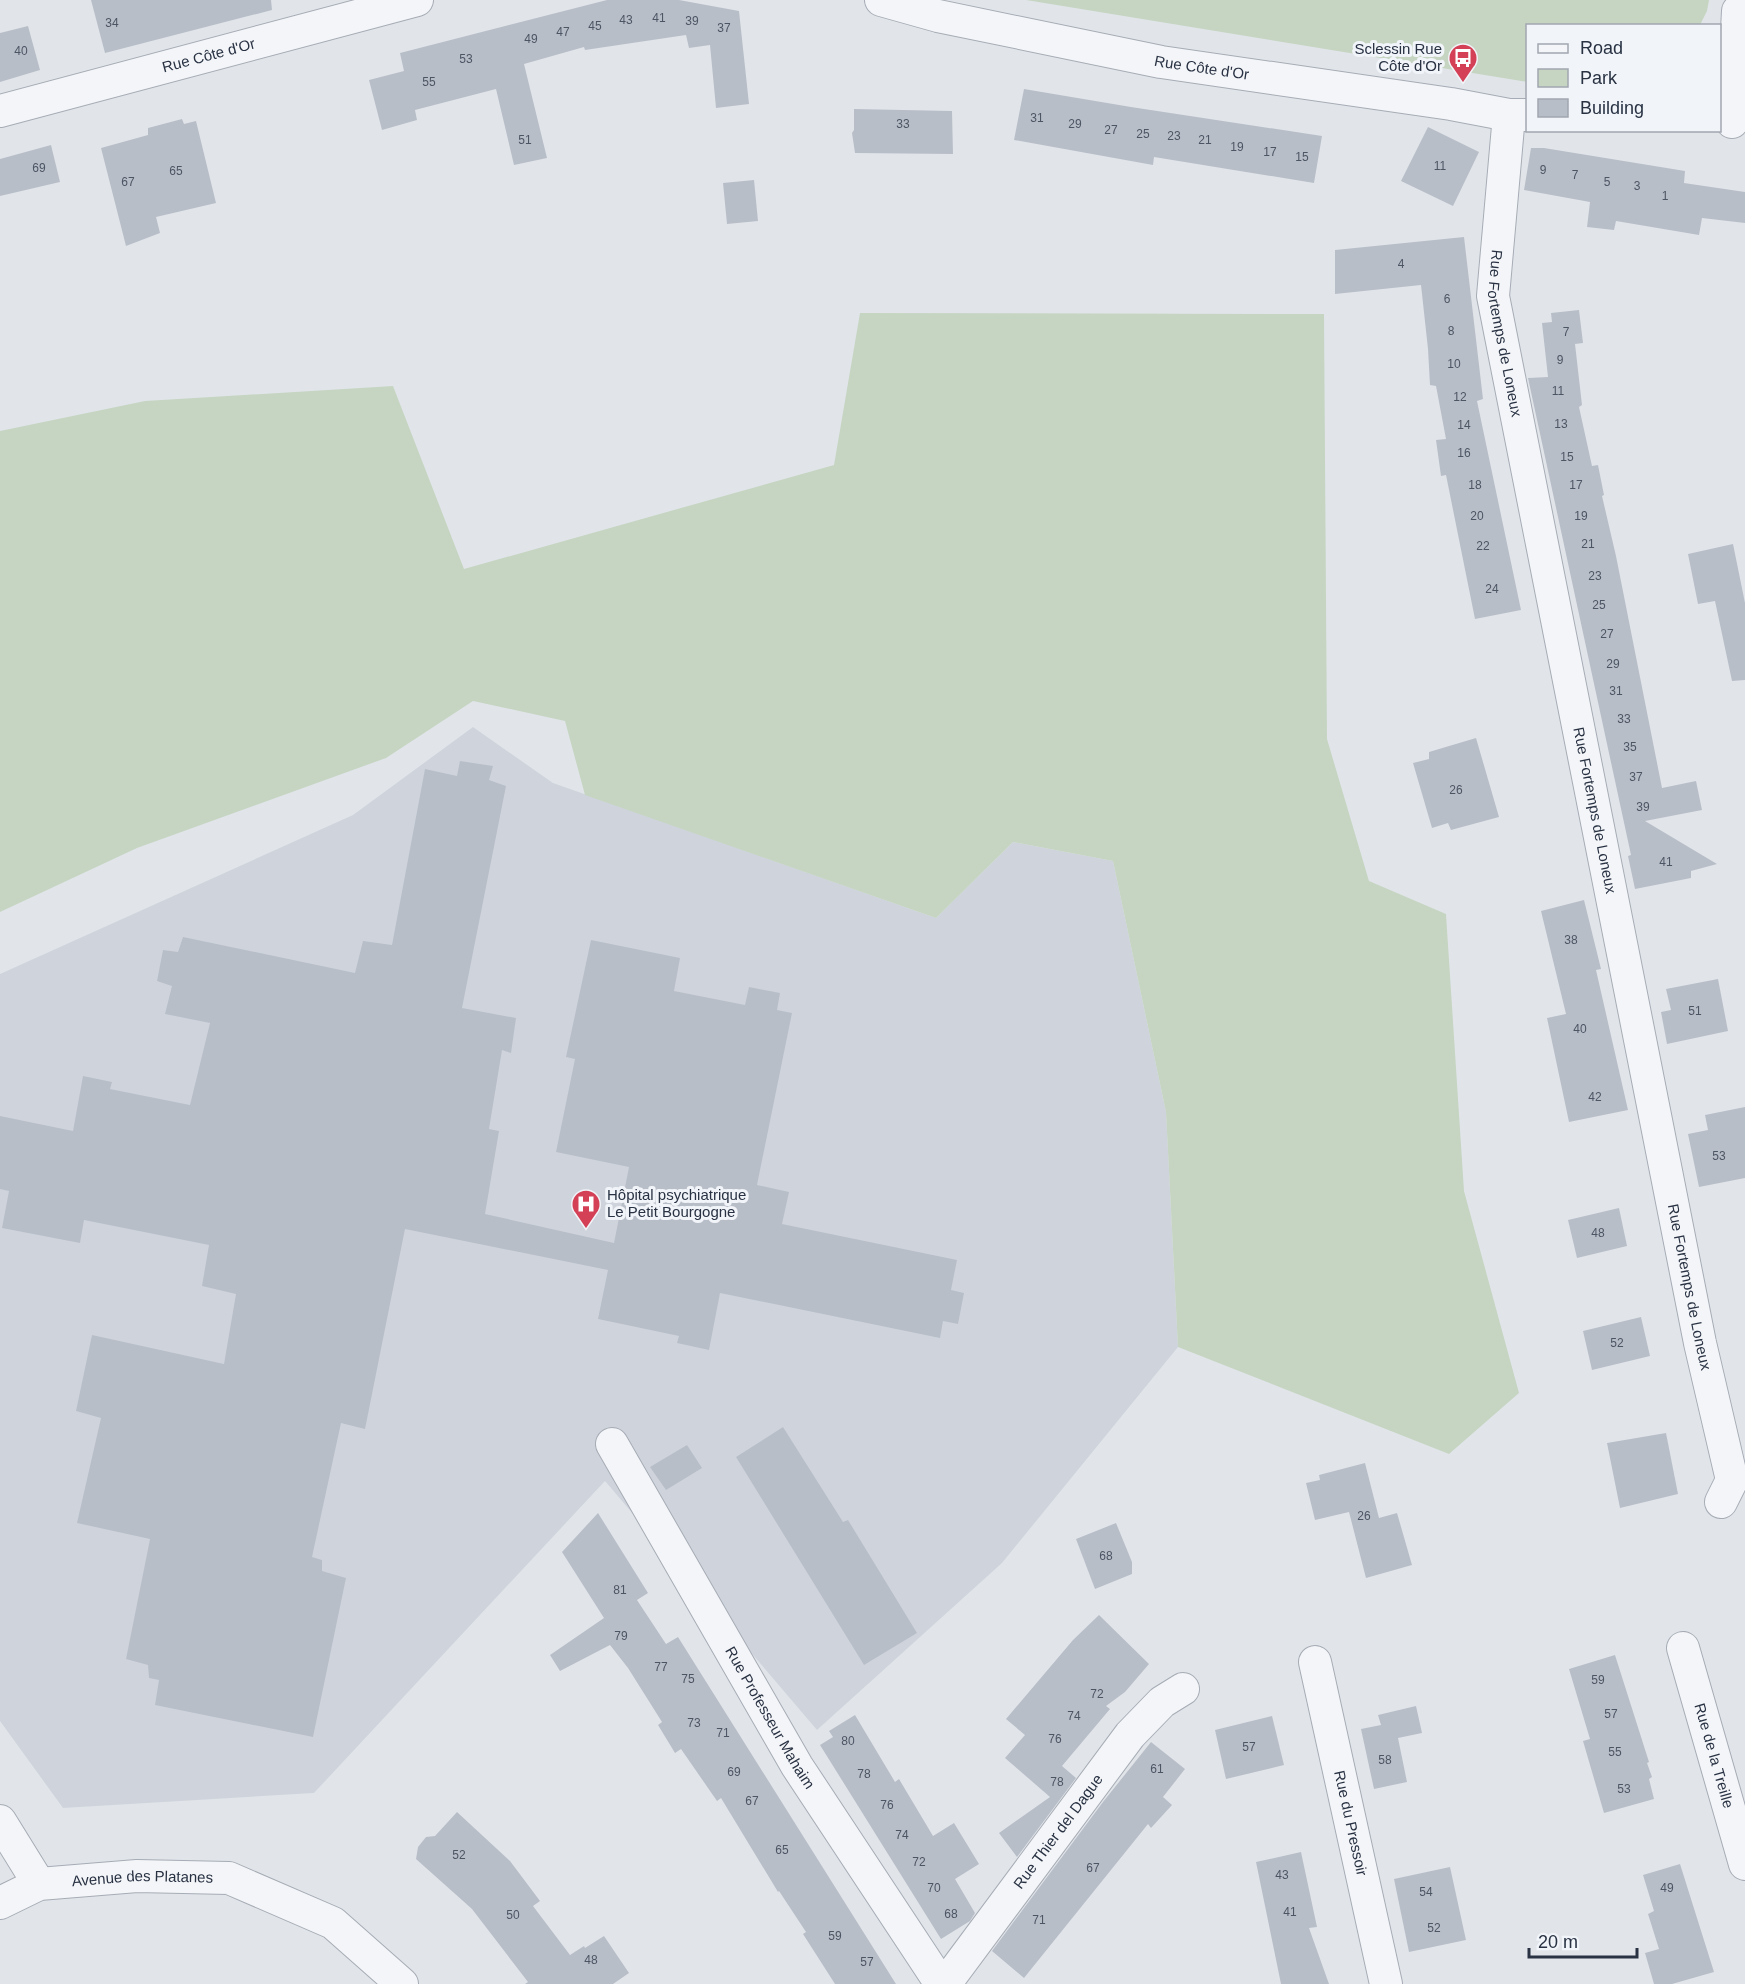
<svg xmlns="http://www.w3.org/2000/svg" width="1745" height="1984" viewBox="0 0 1745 1984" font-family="Arial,sans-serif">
  <rect width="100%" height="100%" fill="#e1e5ea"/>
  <polygon fill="#cfd4dc" points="473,727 553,783 936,918 1013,842 1113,861 1166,1112 1178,1347 1002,1563 817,1730 605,1481 314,1793 63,1808 0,1721 0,974 353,815"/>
  <g fill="#c6d5c2">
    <polygon points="1026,0 1709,0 1707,11 1700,25 1528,26 1527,82"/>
    <polygon points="860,313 1324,314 1327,739 1369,881 1446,914 1464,1191 1519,1393 1449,1454 1178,1347 1166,1112 1113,861 1013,842 936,918 585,795 565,721 473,701 386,758 137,848 0,912 0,431 145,401 393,386 464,569 834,465"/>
  </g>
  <g fill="#b8bec8">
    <polygon points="91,0 271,0 272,10 105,53"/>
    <polygon points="607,0 679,0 739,11 749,104 716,108 710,45 689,48 686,35 585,50 584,47 524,64 547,158 514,165 496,89 415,110 417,120 382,130 369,80 404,71 400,53"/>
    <polygon points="28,26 40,70 0,82 0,33"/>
    <polygon points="1024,89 1131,107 1322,136 1314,183 1154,157 1153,165 1014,140"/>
    <polygon points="854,109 952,111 953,154 855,153 852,133 854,130"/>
    <polygon points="182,119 184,124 196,121 216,203 156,217 160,233 126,246 101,148 148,135 148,128"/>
    <polygon points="1428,127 1479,152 1453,206 1401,181"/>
    <polygon points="51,145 60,182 0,196 0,159"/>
    <polygon points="1531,148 1544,148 1685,171 1684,183 1745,192 1745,223 1702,218 1699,235 1616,221 1614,230 1587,227 1590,202 1524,190"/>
    <polygon points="754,180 758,221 727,224 723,183"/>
    <polygon points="1464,237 1483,399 1477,401 1521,610 1475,619 1446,475 1441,476 1436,440 1446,439 1436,386 1430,385 1428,349 1421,285 1335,294 1335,250"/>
    <polygon points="1579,310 1583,343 1575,344 1582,405 1579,407 1592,466 1598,465 1604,495 1602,496 1616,556 1662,788 1696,781 1702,810 1645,821 1717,864 1691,871 1691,878 1635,889 1628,856 1631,855 1528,378 1548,377 1542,323 1552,322 1551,313"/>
    <polygon points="1733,544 1745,603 1745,680 1732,681 1715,601 1698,604 1688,554"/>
    <polygon points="1476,738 1499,817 1451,830 1448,823 1432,828 1413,763 1429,759 1429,752"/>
    <polygon points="460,761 493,766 489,780 506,786 462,1008 516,1018 511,1053 502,1050 489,1129 499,1131 485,1214 614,1243 629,1167 556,1152 575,1059 566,1057 591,940 680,958 674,991 745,1005 749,987 780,993 777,1010 792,1013 757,1185 789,1192 782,1224 957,1260 951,1290 964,1293 958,1324 943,1321 940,1338 720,1293 709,1350 677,1343 679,1336 598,1319 608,1270 405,1229 365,1429 341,1423 312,1557 322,1560 322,1571 346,1578 313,1737 155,1705 159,1680 149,1678 148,1665 126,1659 150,1539 77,1523 101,1418 76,1411 92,1335 224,1364 236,1294 202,1286 209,1245 84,1220 80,1243 2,1228 9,1191 0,1189 0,1116 73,1131 83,1076 112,1082 110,1089 190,1105 210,1023 165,1014 172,986 157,981 163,950 178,952 183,937 355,973 363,941 392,945 425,769 457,776"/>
    <polygon points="1584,900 1601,969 1596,970 1628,1110 1569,1122 1547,1018 1566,1014 1541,911"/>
    <polygon points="1718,979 1728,1031 1667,1044 1661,1012 1671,1010 1666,989"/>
    <polygon points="1745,1107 1745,1178 1699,1187 1688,1134 1708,1130 1705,1115"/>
    <polygon points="1619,1208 1627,1246 1577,1258 1568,1220"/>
    <polygon points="1641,1317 1650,1356 1592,1370 1583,1331"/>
    <polygon points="783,1427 843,1522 848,1520 917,1633 864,1665 736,1457"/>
    <polygon points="1666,1433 1678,1494 1620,1508 1607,1443"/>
    <polygon points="687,1445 702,1468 666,1490 650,1467"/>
    <polygon points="1365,1463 1379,1518 1397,1513 1412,1565 1366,1578 1349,1512 1315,1520 1306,1483 1320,1480 1319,1475"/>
    <polygon points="598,1513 648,1593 637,1600 666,1644 678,1637 896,1984 835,1984 803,1934 806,1932 779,1891 778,1892 721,1798 717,1801 681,1749 675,1753 658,1725 662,1722 628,1668 610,1645 560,1671 550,1655 604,1618 562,1552"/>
    <polygon points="1116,1523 1132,1562 1132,1574 1095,1589 1076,1539"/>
    <polygon points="1099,1615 1149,1664 1125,1692 1106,1706 1110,1709 1062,1766 1076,1778 1017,1857 999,1833 1050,1797 1005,1758 1025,1735 1006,1719 1073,1640"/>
    <polygon points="1615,1655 1649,1762 1647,1763 1652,1777 1649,1779 1654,1799 1604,1813 1583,1741 1590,1739 1569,1669"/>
    <polygon points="1416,1706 1422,1733 1398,1738 1407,1782 1374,1789 1361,1729 1381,1725 1378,1715"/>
    <polygon points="855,1715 895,1782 899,1779 933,1836 954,1823 979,1864 955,1879 975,1913 970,1921 941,1939 820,1745 833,1737 829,1731"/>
    <polygon points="1272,1716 1284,1765 1226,1779 1215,1730"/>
    <polygon points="1151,1742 1185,1769 1163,1797 1172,1805 1151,1828 1148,1824 1024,1978 992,1951 1103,1802"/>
    <polygon points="457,1812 510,1861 540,1901 533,1906 570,1955 584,1946 585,1948 604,1936 629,1973 613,1984 525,1984 528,1982 472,1909 416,1859 418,1847 426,1837 435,1836"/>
    <polygon points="1301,1852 1317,1927 1309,1928 1329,1984 1281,1984 1256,1862"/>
    <polygon points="1680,1864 1714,1972 1672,1984 1654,1984 1645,1953 1659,1949 1648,1914 1654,1911 1643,1875"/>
    <polygon points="1450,1867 1466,1940 1409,1952 1394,1879"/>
  </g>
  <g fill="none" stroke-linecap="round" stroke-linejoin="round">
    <g stroke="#a6acb5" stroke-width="34">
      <g id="street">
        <path id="s1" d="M881,0L938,16L1161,62L1451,104L1509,115H1528"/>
        <path id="s2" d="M0,111L417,0"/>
        <path id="s3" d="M1509,115L1493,296L1700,1343L1732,1480L1721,1502"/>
        <polyline points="1732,122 1738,11"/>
        <path id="s4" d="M612,1444L797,1766L941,1984"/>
        <path id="s5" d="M1683,1648L1745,1864"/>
        <path id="s6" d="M1315,1662L1386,1984"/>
        <polyline points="0,1821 39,1884"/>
        <path id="s7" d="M0,1903L39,1884L137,1876L229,1878L333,1923L402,1984"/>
        <path id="s8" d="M945,1984L1130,1735L1162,1702L1183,1689"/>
      </g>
    </g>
    <use href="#street" stroke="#f4f5f8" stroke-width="32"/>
  </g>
  <defs>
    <g id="bus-pin" transform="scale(1.5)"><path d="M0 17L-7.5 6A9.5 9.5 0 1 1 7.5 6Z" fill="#d44157" stroke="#f1f4f8"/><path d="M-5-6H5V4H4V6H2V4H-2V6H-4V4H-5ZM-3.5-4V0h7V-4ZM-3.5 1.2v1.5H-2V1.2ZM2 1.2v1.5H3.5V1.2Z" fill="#fff"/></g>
    <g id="hospital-pin" transform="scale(1.5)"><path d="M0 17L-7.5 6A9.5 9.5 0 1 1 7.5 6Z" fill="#d44157" stroke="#f1f4f8"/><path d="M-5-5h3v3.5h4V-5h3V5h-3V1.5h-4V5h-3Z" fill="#fff"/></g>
  </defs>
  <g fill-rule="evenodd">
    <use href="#bus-pin" x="1463" y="58"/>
    <use href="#hospital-pin" x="586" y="1204"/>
  </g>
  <g text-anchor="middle" stroke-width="6" stroke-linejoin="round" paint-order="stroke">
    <g font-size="12" fill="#4c5564">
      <text x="659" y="22">41</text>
      <text x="626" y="24">43</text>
      <text x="692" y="25">39</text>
      <text x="112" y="27">34</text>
      <text x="595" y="30">45</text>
      <text x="724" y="32">37</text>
      <text x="563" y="36">47</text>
      <text x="531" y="43">49</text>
      <text x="21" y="55">40</text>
      <text x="466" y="63">53</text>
      <text x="429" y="86">55</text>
      <text x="1037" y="122">31</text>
      <text x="903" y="128">33</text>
      <text x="1075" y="128">29</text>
      <text x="1111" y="134">27</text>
      <text x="1143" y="138">25</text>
      <text x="1174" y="140">23</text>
      <text x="525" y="144">51</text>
      <text x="1205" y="144">21</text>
      <text x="1237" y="151">19</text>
      <text x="1270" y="156">17</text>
      <text x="1302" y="161">15</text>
      <text x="1440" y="170">11</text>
      <text x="39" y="172">69</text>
      <text x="1543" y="174">9</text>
      <text x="176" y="175">65</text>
      <text x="1575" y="179">7</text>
      <text x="128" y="186">67</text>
      <text x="1607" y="186">5</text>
      <text x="1637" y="190">3</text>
      <text x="1665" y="200">1</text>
      <text x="1401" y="268">4</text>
      <text x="1447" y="303">6</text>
      <text x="1451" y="335">8</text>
      <text x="1566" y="336">7</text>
      <text x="1560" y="364">9</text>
      <text x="1454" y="368">10</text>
      <text x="1558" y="395">11</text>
      <text x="1460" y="401">12</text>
      <text x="1561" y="428">13</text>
      <text x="1464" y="429">14</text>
      <text x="1464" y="457">16</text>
      <text x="1567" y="461">15</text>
      <text x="1475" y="489">18</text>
      <text x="1576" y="489">17</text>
      <text x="1477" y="520">20</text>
      <text x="1581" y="520">19</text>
      <text x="1588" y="548">21</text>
      <text x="1483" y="550">22</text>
      <text x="1595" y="580">23</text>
      <text x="1492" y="593">24</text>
      <text x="1599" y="609">25</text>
      <text x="1607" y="638">27</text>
      <text x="1613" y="668">29</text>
      <text x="1616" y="695">31</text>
      <text x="1624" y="723">33</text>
      <text x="1630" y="751">35</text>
      <text x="1636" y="781">37</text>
      <text x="1456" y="794">26</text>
      <text x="1643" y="811">39</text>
      <text x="1666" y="866">41</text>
      <text x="1571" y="944">38</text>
      <text x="1695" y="1015">51</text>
      <text x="1580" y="1033">40</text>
      <text x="1595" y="1101">42</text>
      <text x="1719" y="1160">53</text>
      <text x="1598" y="1237">48</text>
      <text x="1617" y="1347">52</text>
      <text x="1364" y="1520">26</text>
      <text x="1106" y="1560">68</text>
      <text x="620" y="1594">81</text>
      <text x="621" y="1640">79</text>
      <text x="661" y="1671">77</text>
      <text x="688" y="1683">75</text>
      <text x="1598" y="1684">59</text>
      <text x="1097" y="1698">72</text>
      <text x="1611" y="1718">57</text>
      <text x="1074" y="1720">74</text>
      <text x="694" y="1727">73</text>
      <text x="723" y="1737">71</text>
      <text x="1055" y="1743">76</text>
      <text x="848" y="1745">80</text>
      <text x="1249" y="1751">57</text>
      <text x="1615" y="1756">55</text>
      <text x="1385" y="1764">58</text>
      <text x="1157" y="1773">61</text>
      <text x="734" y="1776">69</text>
      <text x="864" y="1778">78</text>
      <text x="1057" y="1786">78</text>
      <text x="1624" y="1793">53</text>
      <text x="752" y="1805">67</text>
      <text x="887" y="1809">76</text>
      <text x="902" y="1839">74</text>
      <text x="782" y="1854">65</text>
      <text x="459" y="1859">52</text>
      <text x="919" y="1866">72</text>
      <text x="1093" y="1872">67</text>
      <text x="1282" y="1879">43</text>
      <text x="934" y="1892">70</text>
      <text x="1667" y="1892">49</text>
      <text x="1426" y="1896">54</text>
      <text x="1290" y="1916">41</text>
      <text x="951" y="1918">68</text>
      <text x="513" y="1919">50</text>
      <text x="1039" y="1924">71</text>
      <text x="1434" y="1932">52</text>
      <text x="835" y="1940">59</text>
      <text x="591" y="1964">48</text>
      <text x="867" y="1966">57</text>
    </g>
    <g font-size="15" fill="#283243" stroke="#f1f4f8" text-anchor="end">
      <text x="1442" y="54">Sclessin Rue<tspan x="1442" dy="17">Côte d'Or</tspan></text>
      <text x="607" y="1200" text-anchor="start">Hôpital psychiatrique<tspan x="607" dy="17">Le Petit Bourgogne</tspan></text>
    </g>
    <g font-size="15" fill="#283243" stroke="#f1f4f8">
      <text dy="5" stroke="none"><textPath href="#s2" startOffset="216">Rue Côte d'Or</textPath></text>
      <text dy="5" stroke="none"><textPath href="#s1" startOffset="328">Rue Côte d'Or</textPath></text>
      <text dy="5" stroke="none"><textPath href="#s3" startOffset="220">Rue Fortemps de Loneux</textPath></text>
      <text dy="5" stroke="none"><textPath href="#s3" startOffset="706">Rue Fortemps de Loneux</textPath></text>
      <text dy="5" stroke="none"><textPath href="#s3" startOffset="1192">Rue Fortemps de Loneux</textPath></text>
      <text dy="5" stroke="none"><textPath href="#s4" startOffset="316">Rue Professeur Mahaim</textPath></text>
      <text dy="5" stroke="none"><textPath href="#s5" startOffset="112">Rue de la Treille</textPath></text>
      <text dy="5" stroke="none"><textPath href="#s6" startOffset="165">Rue du Pressoir</textPath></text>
      <text dy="5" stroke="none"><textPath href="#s8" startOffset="190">Rue Thier del Dague</textPath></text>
      <text dy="5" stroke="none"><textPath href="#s7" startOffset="147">Avenue des Platanes</textPath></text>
    </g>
  </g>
  <rect x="1526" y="24" width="195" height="108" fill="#f1f4f8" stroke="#a1a6b0" stroke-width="1.5"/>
  <rect x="1538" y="44" width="30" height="9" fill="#f4f5f8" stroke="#a1a6b0" stroke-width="1.5"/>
  <text x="1580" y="54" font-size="18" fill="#283243">Road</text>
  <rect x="1538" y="69" width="30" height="18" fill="#c6d5c2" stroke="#a1a6b0" stroke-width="1.5"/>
  <text x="1580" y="84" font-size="18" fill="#283243">Park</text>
  <rect x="1538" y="99" width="30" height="18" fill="#b8bec8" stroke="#a1a6b0" stroke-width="1.5"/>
  <text x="1580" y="114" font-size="18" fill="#283243">Building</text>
  <path d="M1529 1948v9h108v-9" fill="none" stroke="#283243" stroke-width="3"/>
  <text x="1538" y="1948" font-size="18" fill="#283243" stroke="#f1f4f8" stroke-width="4.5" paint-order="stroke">20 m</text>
</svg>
